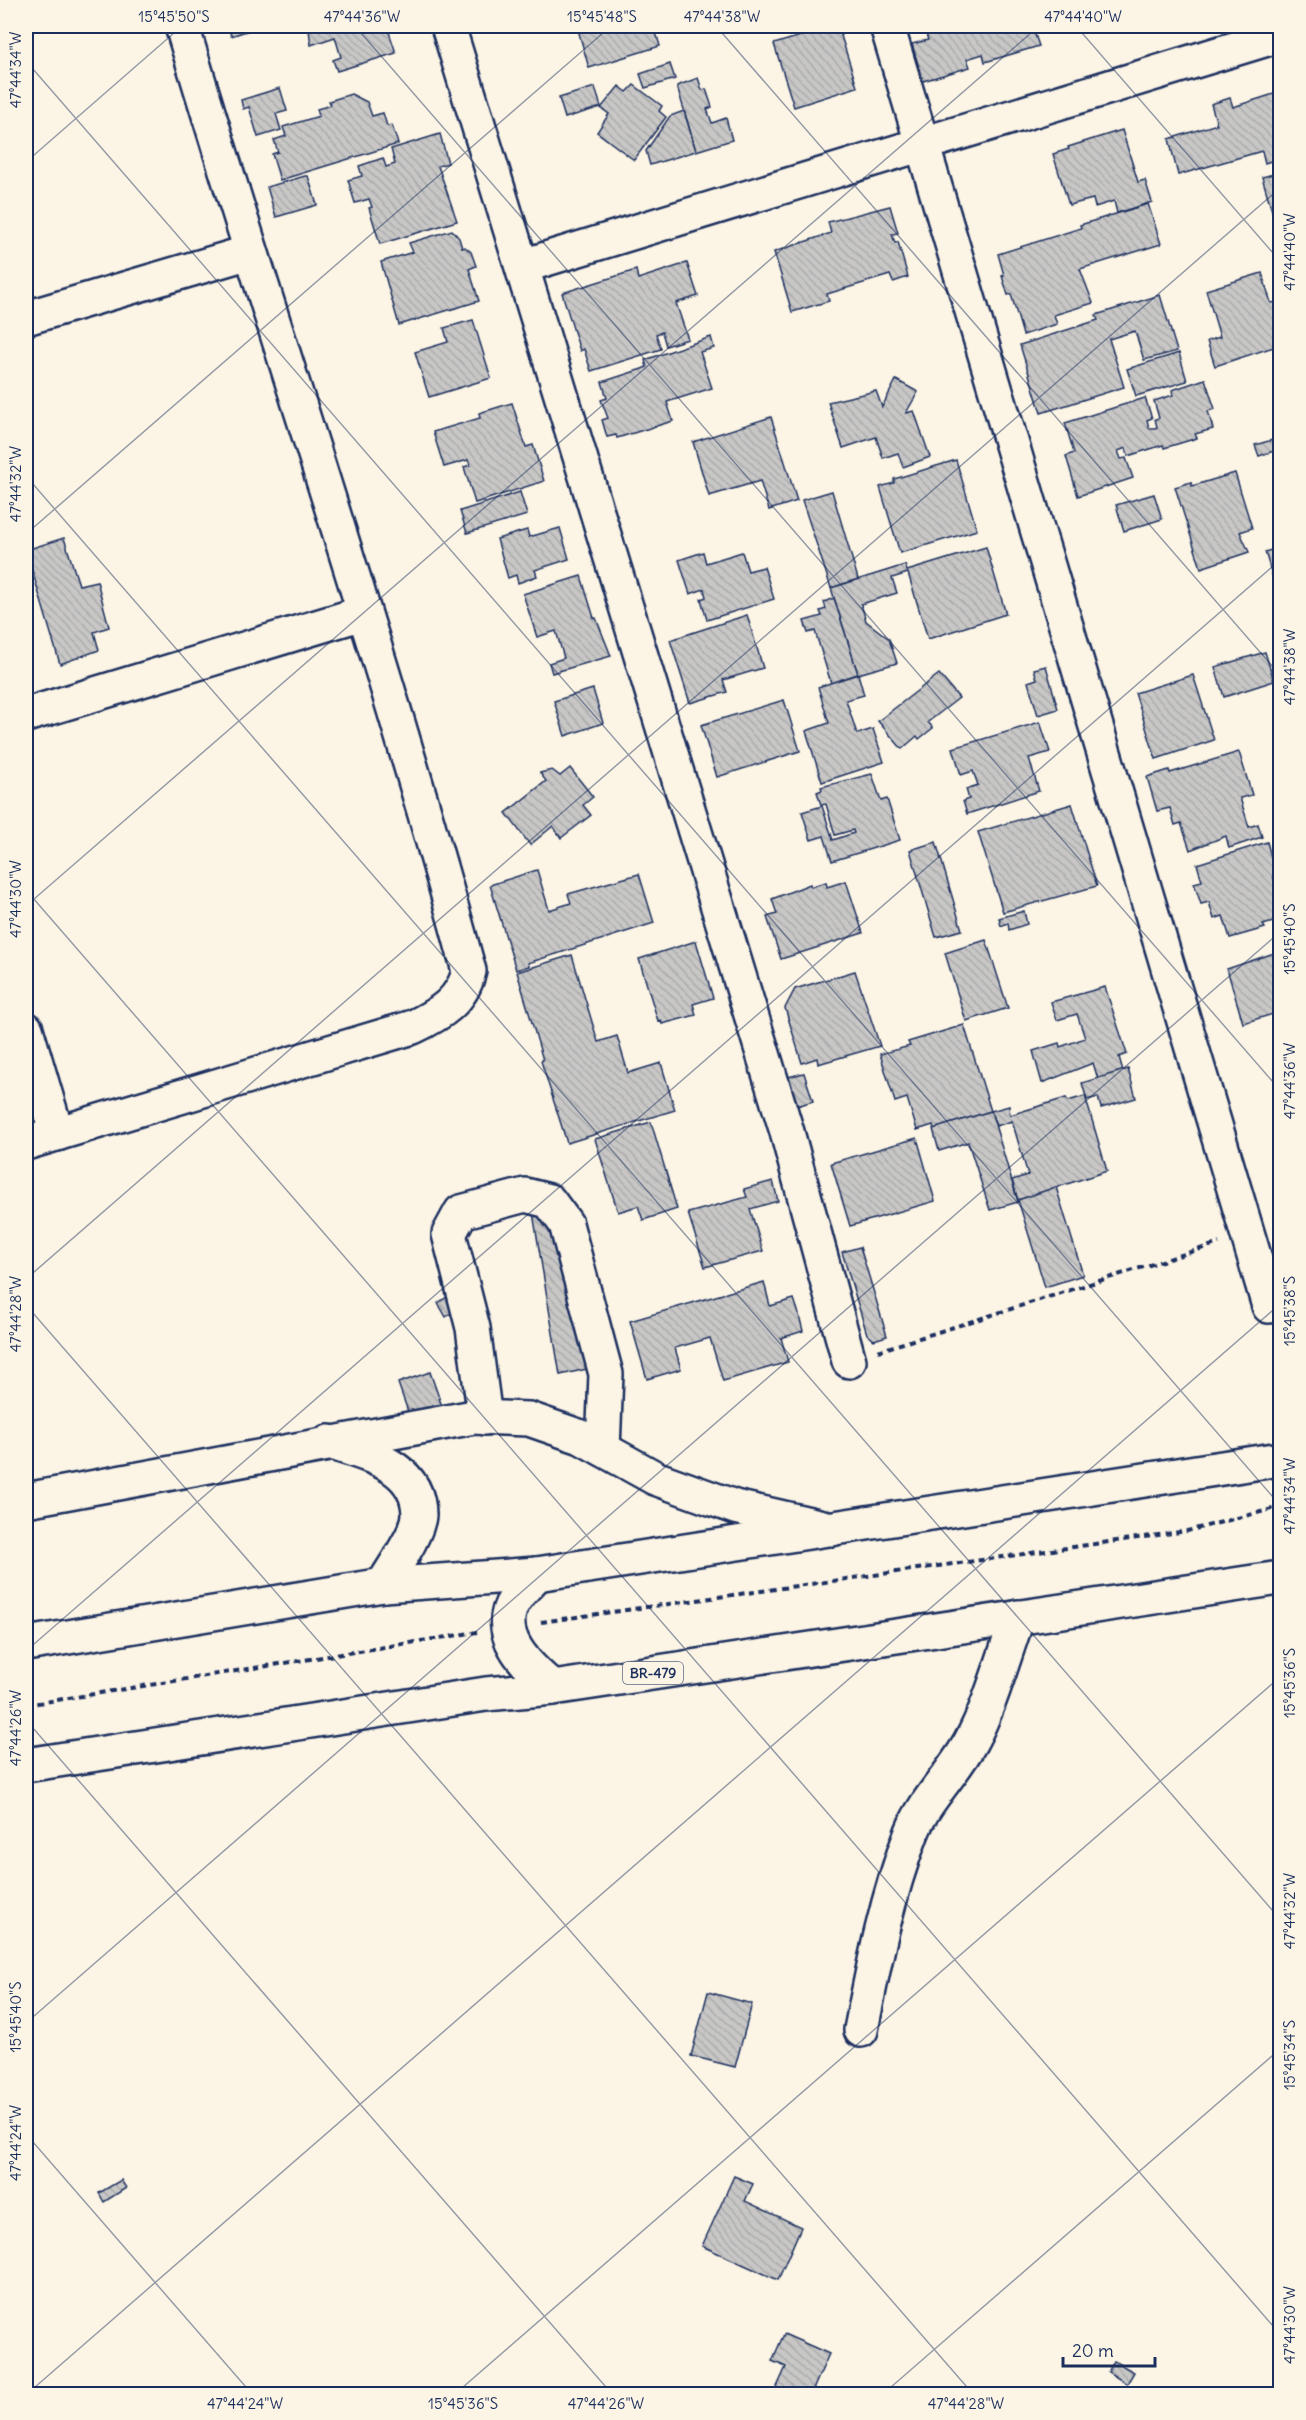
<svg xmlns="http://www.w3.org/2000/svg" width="1306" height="2420" viewBox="0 0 1306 2420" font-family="Delius,sans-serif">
  <defs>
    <pattern id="building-back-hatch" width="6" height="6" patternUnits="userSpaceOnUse" patternTransform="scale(1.5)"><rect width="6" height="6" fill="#c8c7c6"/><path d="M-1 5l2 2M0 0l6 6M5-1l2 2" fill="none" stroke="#ababac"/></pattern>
  </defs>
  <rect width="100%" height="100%" fill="#fcf5e5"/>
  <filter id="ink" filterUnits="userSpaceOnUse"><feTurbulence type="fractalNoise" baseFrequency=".0167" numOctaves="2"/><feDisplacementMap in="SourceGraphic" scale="12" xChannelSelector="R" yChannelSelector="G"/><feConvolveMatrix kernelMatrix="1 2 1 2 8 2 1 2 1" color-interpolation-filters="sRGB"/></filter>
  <g filter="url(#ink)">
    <g fill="url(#building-back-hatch)" stroke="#1b2f5e" stroke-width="1.5">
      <polygon points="228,26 262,26 231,36"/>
      <polygon points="297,26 387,26 396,53 337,71 333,60 341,57 335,37 311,45 309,30 306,28 298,30"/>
      <polygon points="577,26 654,26 660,46 589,68"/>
      <polygon points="834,26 838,26 857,87 794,107 774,44"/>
      <polygon points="930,26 1032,26 1039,46 985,62 983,54 967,59 970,67 923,81 912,44 928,40 925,31 931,29"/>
      <polygon points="670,64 675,79 645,88 640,74"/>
      <polygon points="698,78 702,90 706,89 712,107 707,109 712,123 726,118 732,140 696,151 677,86"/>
      <polygon points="634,85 662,106 659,111 666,117 634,160 597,132 609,114 601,108 619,86 627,92"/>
      <polygon points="595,87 601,107 565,118 559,98"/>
      <polygon points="280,88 287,111 276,114 281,130 258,137 249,107 243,109 241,100"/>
      <polygon points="1277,93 1280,103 1280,158 1265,163 1262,151 1178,175 1169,139 1217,124 1211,104 1230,98 1233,107"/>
      <polygon points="351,94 367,102 372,116 383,113 387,126 392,125 398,144 280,180 272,154 278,152 274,140 286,136 283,127 319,116 317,109 331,105 329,101"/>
      <polygon points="684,111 696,151 650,165 646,151 670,116"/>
      <polygon points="1122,130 1138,182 1145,180 1152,202 1117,213 1114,201 1095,207 1093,199 1069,205 1053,154 1069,149 1068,147"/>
      <polygon points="440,134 448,163 438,166 457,221 380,244 369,208 372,207 369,199 355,203 348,180 362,176 359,166 383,158 386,167 395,164 391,149"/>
      <polygon points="1280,168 1280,238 1262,177 1277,173 1276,170"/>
      <polygon points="305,176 308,176 317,205 276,217 267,187"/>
      <polygon points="1148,204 1161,244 1080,269 1093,303 1054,315 1057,324 1023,335 1011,294 1008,295 1002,276 1004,275 998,254 1081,228 1080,225"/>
      <polygon points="890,206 898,233 892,234 895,243 898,242 908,277 893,282 890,275 827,294 829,301 792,312 774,252 831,233 828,222"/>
      <polygon points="452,230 459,238 462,248 465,247 471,252 476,266 469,269 479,301 399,325 381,262 413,252 409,243"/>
      <polygon points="687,263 698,296 676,303 688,339 666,346 662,332 656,334 661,349 591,371 584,349 580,351 562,293 636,270 638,279"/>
      <polygon points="1262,273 1271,303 1277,302 1280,313 1280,345 1215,366 1207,341 1220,337 1206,290"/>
      <polygon points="1160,295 1177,351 1144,360 1135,331 1109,339 1124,387 1041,413 1020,345 1098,320 1096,315"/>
      <polygon points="473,320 491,378 429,397 415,352 448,342 444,328"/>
      <polygon points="711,337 714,348 700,352 712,388 667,402 673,421 617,438 616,435 607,437 602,420 608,418 601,400 607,398 602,382 642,369 647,367 645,360"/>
      <polygon points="1179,353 1187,381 1136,396 1127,369"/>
      <polygon points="1205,379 1215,409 1208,411 1213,429 1195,434 1197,438 1164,448 1163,445 1128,456 1126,448 1118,451 1121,459 1126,458 1133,478 1078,496 1066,456 1074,453 1065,423 1145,398 1152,418 1147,420 1149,428 1155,428 1157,427 1155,419 1159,418 1154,401 1173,395 1172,390"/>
      <polygon points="896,380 918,392 906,413 914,411 930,457 903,467 898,453 883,458 876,437 843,448 828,402 876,391 882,407"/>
      <polygon points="512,403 526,447 533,445 544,481 475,503 464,467 470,465 468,460 444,467 433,432 480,418 479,413"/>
      <polygon points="771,417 797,501 769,510 760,481 709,496 693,442"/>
      <polygon points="1280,426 1280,449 1259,456 1255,445 1279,438 1276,428"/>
      <polygon points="956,460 977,530 900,553 880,487 894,483 894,479"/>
      <polygon points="1235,473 1252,528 1240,532 1249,552 1201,568 1175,487 1191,482 1192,486"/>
      <polygon points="832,491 858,579 831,588 802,500"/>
      <polygon points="520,492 527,515 467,533 460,511"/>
      <polygon points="1154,494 1162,519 1124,531 1116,505"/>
      <polygon points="560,528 569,559 535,570 537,576 518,583 516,575 508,578 497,539 527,530 529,537"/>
      <polygon points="64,538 79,585 97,581 109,627 94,632 99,650 60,664 26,550"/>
      <polygon points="986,547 1006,614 928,639 908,573 892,578 897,593 861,604 866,621 889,639 897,663 858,674 831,588 905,565 907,571"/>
      <polygon points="1280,547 1280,600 1265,552"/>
      <polygon points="703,552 706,563 742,552 748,571 764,567 774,599 707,620 701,599 706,597 704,589 690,594 679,560"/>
      <polygon points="581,576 594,618 596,618 611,656 552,673 549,663 564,658 556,631 537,637 523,594"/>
      <polygon points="834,598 858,674 831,683 815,631 808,633 804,621 822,616 820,611 826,609 824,602"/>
      <polygon points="747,615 763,668 723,680 727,692 690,703 670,640"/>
      <polygon points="1265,652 1274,681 1224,697 1215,667"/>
      <polygon points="1046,666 1058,709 1038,715 1028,682 1037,679 1034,669"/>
      <polygon points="858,674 864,695 846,700 857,734 873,729 884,762 822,782 806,731 829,723 818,687"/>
      <polygon points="939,674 959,698 928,722 933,728 919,739 917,736 902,749 878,721"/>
      <polygon points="1193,675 1214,740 1156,759 1135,693"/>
      <polygon points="593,689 603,723 565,736 554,701"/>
      <polygon points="784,700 800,751 717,777 701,725"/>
      <polygon points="1040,722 1050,752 1029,758 1039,791 967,814 963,801 969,799 966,789 978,785 973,771 961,775 953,748"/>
      <polygon points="1239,752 1252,795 1240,798 1249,827 1258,824 1262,837 1229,848 1226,836 1190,850 1181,823 1175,825 1170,808 1157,811 1147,777 1169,770 1170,773"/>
      <polygon points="570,768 593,797 583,805 591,815 561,838 553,826 530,845 506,813 546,781 540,773 552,770 560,776"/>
      <polygon points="872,774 881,801 887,799 900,840 832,861 824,836 811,840 802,812 822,806 833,840 854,833 853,830 835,835 826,804 821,805 817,792 822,790 821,787"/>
      <polygon points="1072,804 1097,886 1003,912 978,832"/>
      <polygon points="936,842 962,930 936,937 910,850"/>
      <polygon points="1267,842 1276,875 1273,876 1275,882 1280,880 1280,920 1263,925 1265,928 1230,938 1223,916 1214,919 1209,902 1201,904 1194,883 1202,881 1197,864"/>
      <polygon points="537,870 549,910 571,903 568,894 639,874 654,923 528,963 529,966 516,970 490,885"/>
      <polygon points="846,881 863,933 781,959 767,917 777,914 772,899 810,884 811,887 826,882 827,887"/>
      <polygon points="1024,911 1027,924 1009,930 1008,923 1001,926 999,918"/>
      <polygon points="986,940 1008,1008 966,1021 945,953"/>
      <polygon points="696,941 713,998 693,1004 696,1015 662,1024 661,1020 658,1021 639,959"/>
      <polygon points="1280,951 1280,1012 1243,1023 1227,969"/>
      <polygon points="572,955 598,1042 617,1036 628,1073 661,1063 675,1110 567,1143 541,1061 543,1060 517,972"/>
      <polygon points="855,971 880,1046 818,1064 817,1058 802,1063 785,1008 795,989"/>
      <polygon points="1105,987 1127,1054 1119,1057 1123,1071 1098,1079 1093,1063 1042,1083 1033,1051 1059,1043 1060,1047 1085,1038 1077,1014 1057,1020 1051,1002"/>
      <polygon points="964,1025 991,1111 934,1129 933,1125 917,1130 907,1098 895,1102 880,1054 910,1046 908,1042"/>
      <polygon points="1128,1069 1136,1098 1101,1108 1098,1097 1087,1100 1082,1083"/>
      <polygon points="804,1073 813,1101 797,1106 788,1077"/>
      <polygon points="1085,1096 1107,1171 1018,1200 1012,1180 1028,1175 1012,1121 996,1126 991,1111 1009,1106 1010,1115 1066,1098 1068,1101"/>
      <polygon points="991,1111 1018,1202 990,1210 968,1142 939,1151 933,1129"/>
      <polygon points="651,1122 677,1209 643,1220 638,1206 618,1212 595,1139"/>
      <polygon points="917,1138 935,1201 850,1226 831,1163"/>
      <polygon points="773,1181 778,1201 750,1209 763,1251 705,1267 688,1213 747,1197 744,1189"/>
      <polygon points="1056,1187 1083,1275 1045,1287 1018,1200"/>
      <polygon points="532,1207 572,1242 609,1364 560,1375"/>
      <polygon points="860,1247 887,1336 874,1340 867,1334 842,1252"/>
      <polygon points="764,1282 770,1306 794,1299 798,1311 803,1331 781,1338 788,1362 723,1381 710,1338 675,1348 681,1369 647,1379 630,1321"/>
      <polygon points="447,1297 456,1310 446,1317 438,1303"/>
      <polygon points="430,1372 444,1412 412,1423 398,1383"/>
      <polygon points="708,1992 752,2004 735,2067 691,2056"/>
      <polygon points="734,2176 753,2184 745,2201 801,2227 778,2280 702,2246"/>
      <polygon points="121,2180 126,2188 104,2202 99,2193"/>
      <polygon points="784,2334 829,2354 811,2394 792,2394 779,2390 777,2387 786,2367 772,2361"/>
      <polygon points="1114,2361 1134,2372 1127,2384 1108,2372"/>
    </g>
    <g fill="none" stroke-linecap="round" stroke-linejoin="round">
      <g stroke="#1b2f5e" stroke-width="38">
        <g id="minor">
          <polyline points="448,26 787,1132 849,1361"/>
          <polyline points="887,26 1269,1306"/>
          <polyline points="523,266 1280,35"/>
          <polyline points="26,318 250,252"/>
          <polyline points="26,715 363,613"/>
          <polyline points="26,1029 57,1134"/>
          <path d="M26,1143L413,1027C440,1014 462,1001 469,971C383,653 276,341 182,26"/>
          <polyline points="485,1418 473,1328 449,1234 461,1212 525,1195 549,1201 566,1224 606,1374 603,1449"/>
          <polyline points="26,1500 474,1417 529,1419 581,1437 655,1478 735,1507 832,1529"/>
          <path d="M861,2030C874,1963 887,1896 912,1832C926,1798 954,1773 971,1741C990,1707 1004,1655 1018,1617"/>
        </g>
      </g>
      <g stroke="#1b2f5e" stroke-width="38">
        <g id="major">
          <path d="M329,1442C367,1455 419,1465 419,1515C418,1534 393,1568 383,1585"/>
          <path d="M537,1574C530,1582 521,1590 515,1599C492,1634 528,1667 553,1688"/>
          <polyline points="26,1644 383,1585 537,1574 1280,1459"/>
          <polyline points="26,1765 486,1694 553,1688 1280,1578"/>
        </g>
      </g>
      <g stroke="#1b2f5e" stroke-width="4" stroke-dasharray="6 4.5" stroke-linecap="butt">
        <polyline points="878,1351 1219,1243"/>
        <polyline points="541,1622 1187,1531 1280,1507"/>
        <polyline points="26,1705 477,1632"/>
      </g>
      <use href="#minor" stroke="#fcf5e5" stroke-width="33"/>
      <use href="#major" stroke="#fcf5e5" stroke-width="33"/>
    </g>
  </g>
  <path fill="none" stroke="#1b2f5e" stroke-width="1.5" stroke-opacity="0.45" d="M355,26L1280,1090M716,26L1280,675M1076,26L1280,261M26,61L1280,1505M26,162L182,26M26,476L1280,1919M26,534L611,26M26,890L1280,2334M26,906L1039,26M26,1279L1280,188M26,1305L973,2394M26,1651L1280,560M26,1720L612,2394M26,2023L1280,932M26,2134L252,2394M27,2394L1280,1304M455,2394L1280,1677M883,2394L1280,2049"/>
  <g text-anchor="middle" stroke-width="4.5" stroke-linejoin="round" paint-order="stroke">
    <rect fill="#fcf5e5" stroke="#5e6a86" stroke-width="1.5" x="623" y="1662" width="60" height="22" rx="4.5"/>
    <g font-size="14" font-weight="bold" fill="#1b2f5e">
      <text x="653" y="1678">BR-479</text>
    </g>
  </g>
  <rect width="1306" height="2420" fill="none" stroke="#fcf5e5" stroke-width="66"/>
  <path d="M1063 2357v9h92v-9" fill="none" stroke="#1b2f5e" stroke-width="3"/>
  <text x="1072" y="2357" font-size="18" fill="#1b2f5e" stroke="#fcf5e5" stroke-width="4.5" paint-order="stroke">20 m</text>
  <rect x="33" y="33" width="1240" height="2354" fill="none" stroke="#1b2f5e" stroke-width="2"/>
  <g font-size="15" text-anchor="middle" fill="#1b2f5e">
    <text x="174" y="22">15°45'50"S</text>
    <text x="362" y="22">47°44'36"W</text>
    <text x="602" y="22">15°45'48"S</text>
    <text x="722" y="22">47°44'38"W</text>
    <text x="1083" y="22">47°44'40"W</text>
    <text transform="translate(16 70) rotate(-90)" y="5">47°44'34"W</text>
    <text transform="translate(1290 252) rotate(-90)" y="5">47°44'40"W</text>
    <text transform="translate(16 484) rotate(-90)" y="5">47°44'32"W</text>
    <text transform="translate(1290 667) rotate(-90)" y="5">47°44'38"W</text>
    <text transform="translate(16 899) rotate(-90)" y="5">47°44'30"W</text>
    <text transform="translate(1290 939) rotate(-90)" y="5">15°45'40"S</text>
    <text transform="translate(1290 1081) rotate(-90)" y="5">47°44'36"W</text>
    <text transform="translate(1290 1311) rotate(-90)" y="5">15°45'38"S</text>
    <text transform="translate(16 1314) rotate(-90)" y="5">47°44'28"W</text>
    <text transform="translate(1290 1496) rotate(-90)" y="5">47°44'34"W</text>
    <text transform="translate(1290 1683) rotate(-90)" y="5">15°45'36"S</text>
    <text transform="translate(16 1728) rotate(-90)" y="5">47°44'26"W</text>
    <text transform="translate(1290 1911) rotate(-90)" y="5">47°44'32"W</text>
    <text transform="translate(16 2017) rotate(-90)" y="5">15°45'40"S</text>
    <text transform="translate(1290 2055) rotate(-90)" y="5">15°45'34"S</text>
    <text transform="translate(16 2143) rotate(-90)" y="5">47°44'24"W</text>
    <text transform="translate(1290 2325) rotate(-90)" y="5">47°44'30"W</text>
    <text x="245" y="2409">47°44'24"W</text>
    <text x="463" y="2409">15°45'36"S</text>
    <text x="606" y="2409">47°44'26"W</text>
    <text x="966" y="2409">47°44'28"W</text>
  </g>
</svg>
